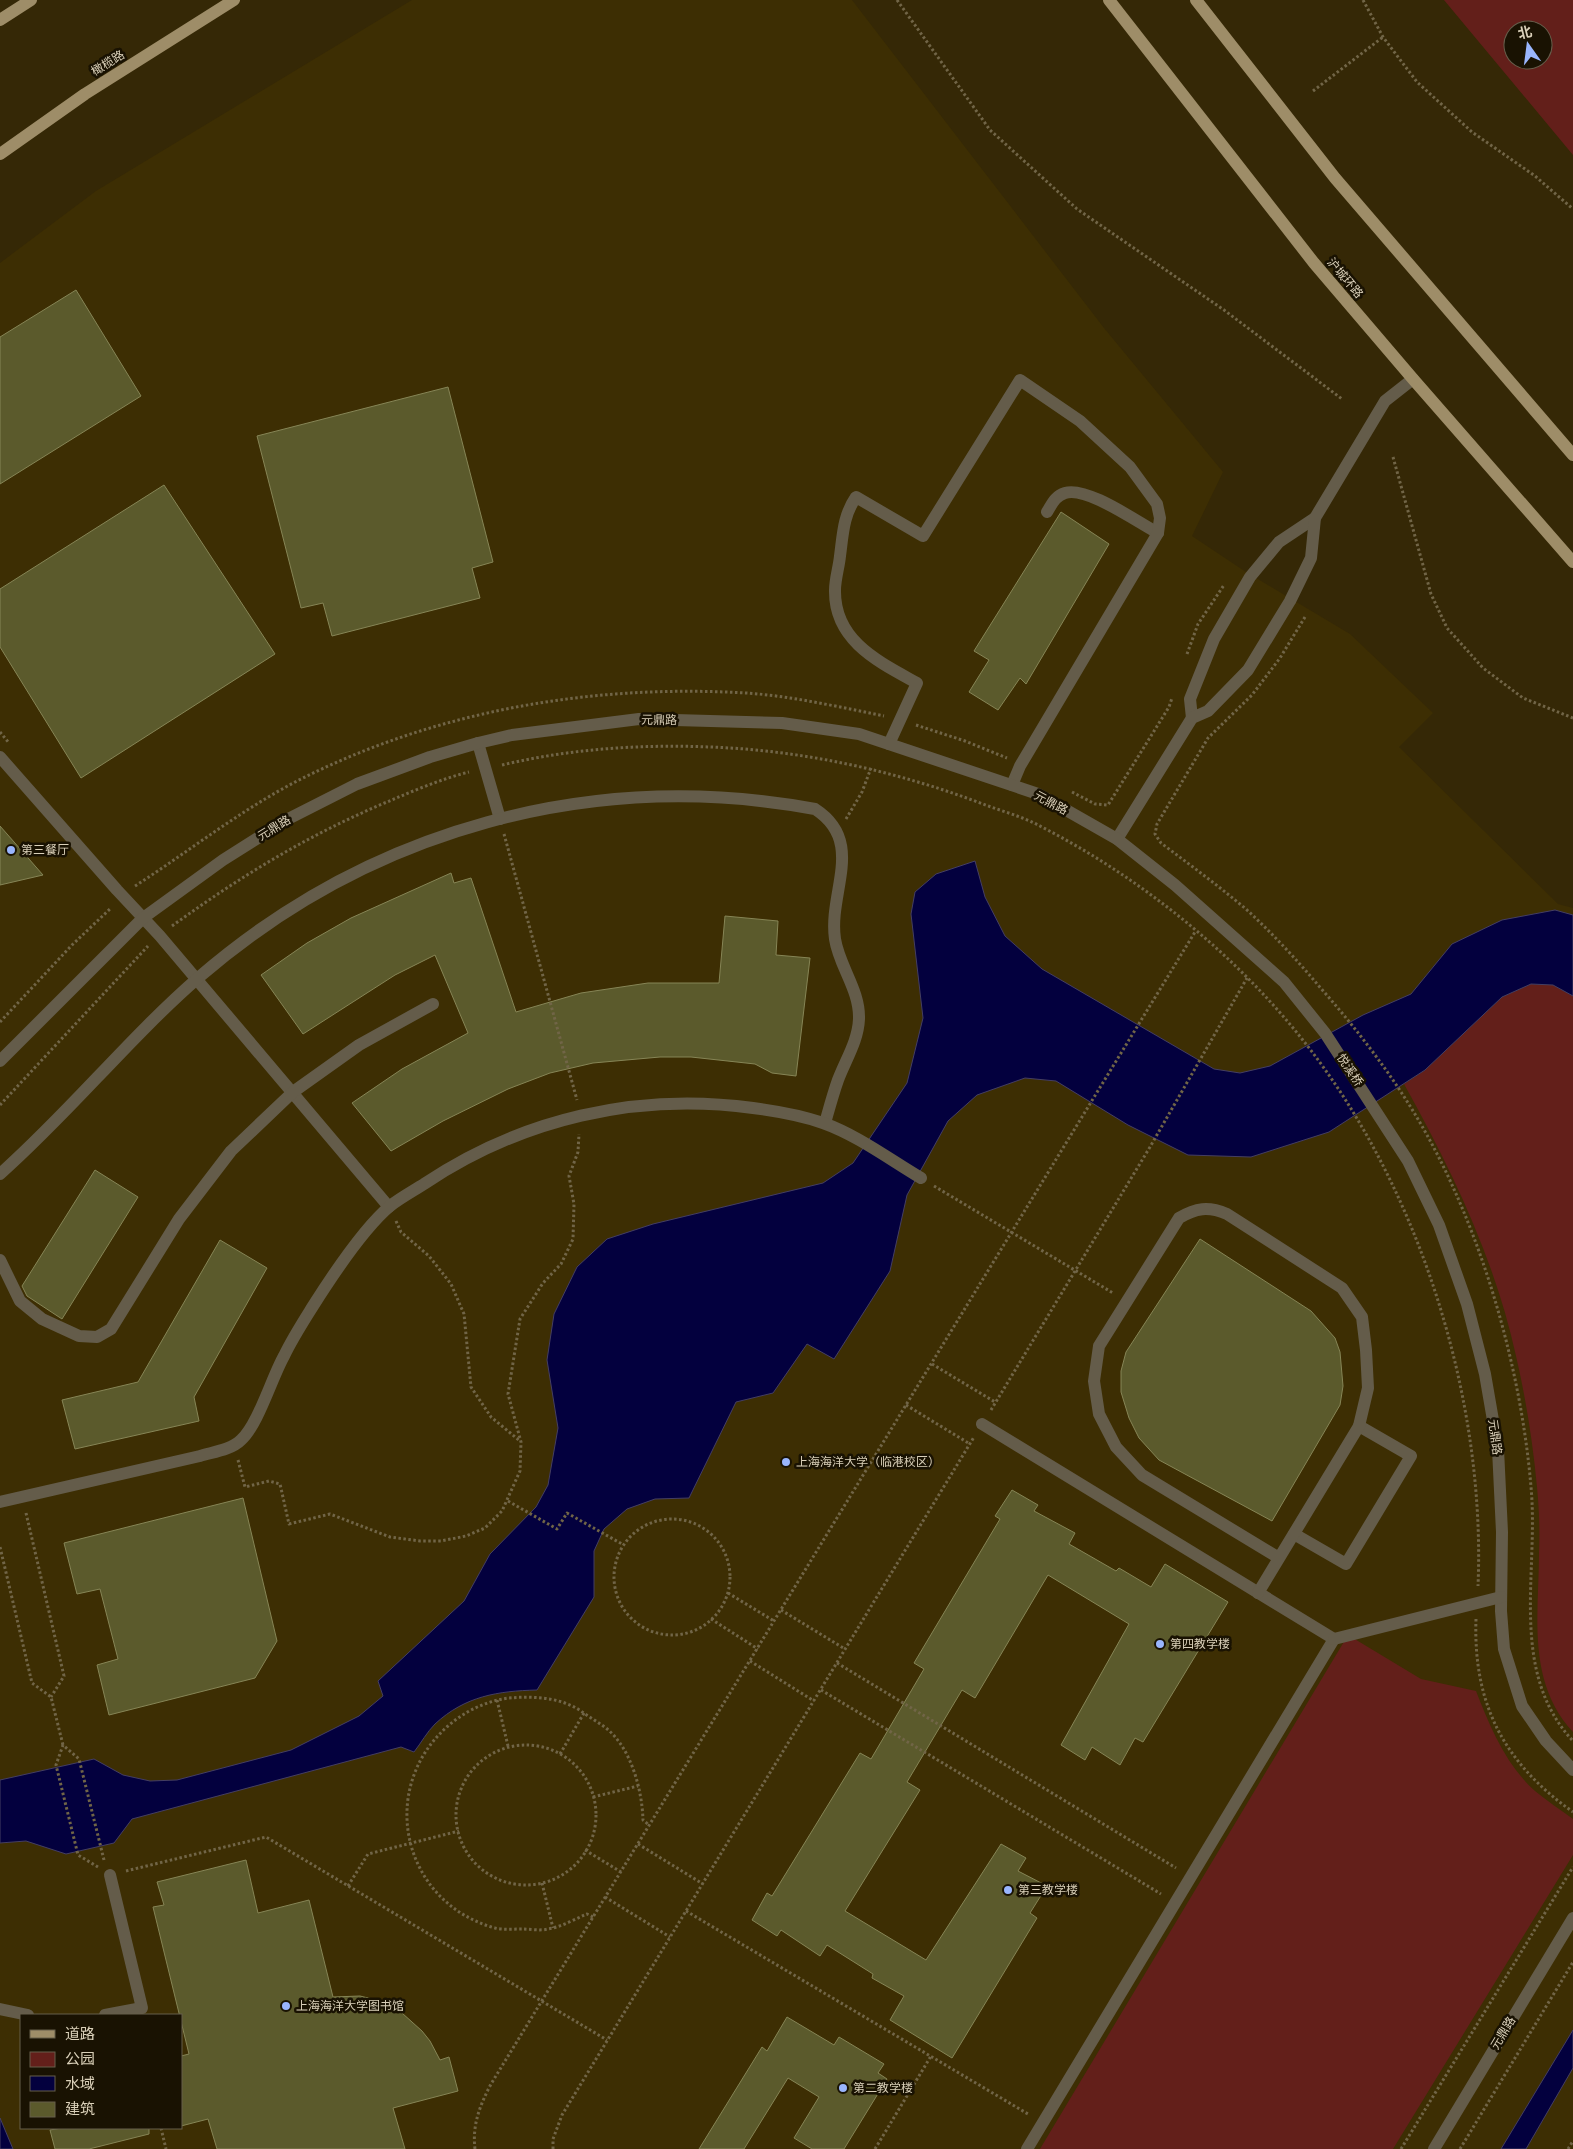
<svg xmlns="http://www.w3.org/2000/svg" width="1573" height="2149" viewBox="0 0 1573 2149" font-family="Mulish,'Noto Sans SC',sans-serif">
  <rect width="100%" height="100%" fill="#352806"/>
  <path fill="#3d2e03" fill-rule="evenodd" d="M412,0H852L1104,328L1223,472L1192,536L1246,572L1350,634L1433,713L1399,747L1558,904L1573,908V2149H0V263L96,191ZM21,2015H181V2128H21Z"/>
  <g fill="#631f1a" fill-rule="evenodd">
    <path d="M1444,0H1573V155ZM1513,30H1543V60H1513Z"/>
    <path d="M1531,984L1553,985L1573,996V1732C1526,1681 1539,1614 1539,1552C1540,1530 1539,1508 1537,1487C1533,1444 1526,1399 1516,1356C1495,1260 1452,1170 1404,1084L1425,1070L1502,997Z"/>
    <path d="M1348,1635L1421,1679L1476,1691C1490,1727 1506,1765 1535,1791C1547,1801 1561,1810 1573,1819V1855L1393,2149H1040Z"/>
  </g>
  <g fill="#03003e" stroke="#443e63">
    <path d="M975,861L985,897L1005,936L1042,969L1214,1069L1240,1073L1270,1066L1363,1015L1411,994L1452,944L1502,920L1555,910L1573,915V996L1553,985L1531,984L1502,997L1425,1070L1346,1121L1329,1132L1251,1157L1188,1155L1128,1125L1056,1081L1025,1078L977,1095L948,1121L907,1195L890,1271L834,1359L807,1344L773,1393L736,1402L689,1498L655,1499L627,1509L604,1529L594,1551V1597L537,1690C498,1691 465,1696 435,1724C427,1732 421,1743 414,1752L401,1747L132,1819L114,1843L66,1854L26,1841L0,1843V1780L94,1759L123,1775L150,1781L177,1780L291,1750L359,1716L383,1696L378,1681L464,1601L490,1554L536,1507L548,1485L558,1428L547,1360L554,1314L577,1267L607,1239L653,1224L823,1183L853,1163L907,1083L923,1018L911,914L915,892L936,874Z"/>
    <polygon points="1573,2030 1573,2068 1526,2149 1501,2149"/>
    <polygon points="0,2118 13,2149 0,2149"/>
  </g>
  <g fill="#5b5a2c" stroke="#868556">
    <polygon points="76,290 141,396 0,484 0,337"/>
    <polygon points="448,387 493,562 472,568 480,598 332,636 323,603 301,608 257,436"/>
    <polygon points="164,485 275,654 81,778 0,647 0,589"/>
    <polygon points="1061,512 1109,544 1026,684 1020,678 998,710 969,692 989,660 974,651"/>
    <polygon points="0,826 43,875 0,885"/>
    <polygon points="451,873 454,883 471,878 516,1012 581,993 648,983 719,983 725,916 778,921 776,955 810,958 796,1076 772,1073 755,1064 691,1057 660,1057 593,1063 550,1073 508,1089 443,1121 391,1151 352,1103 402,1069 468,1033 435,955 395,975 303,1034 261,975 307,943 351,918"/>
    <polygon points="95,1170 138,1197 62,1319 27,1296 22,1286"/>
    <polygon points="1200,1239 1311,1311 1335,1338 1340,1352 1343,1386 1340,1405 1272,1521 1159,1460 1139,1438 1129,1418 1121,1392 1121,1371 1126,1352"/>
    <polygon points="220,1240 267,1268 194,1397 199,1421 75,1449 62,1400 138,1382"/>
    <polygon points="1012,1490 1038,1505 1034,1511 1075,1533 1069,1544 1116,1571 1119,1568 1151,1587 1165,1564 1228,1602 1143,1742 1135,1738 1120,1765 1092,1747 1085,1760 1061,1745 1129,1624 1048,1575 975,1698 962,1690 907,1782 920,1790 845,1911 926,1960 1001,1844 1026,1858 1018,1871 1047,1886 1030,1913 1037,1918 952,2058 890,2020 904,1996 872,1978 873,1974 827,1945 820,1956 781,1930 777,1936 752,1920 767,1893 772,1896 860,1753 871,1759 924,1669 914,1663 1000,1519 995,1516"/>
    <polygon points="243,1498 277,1641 255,1678 109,1715 97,1665 118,1659 100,1589 77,1594 64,1543"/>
    <polygon points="246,1860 258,1913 309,1900 333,1997 360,1996 392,2004 422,2031 430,2041 440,2060 449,2057 458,2091 393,2108 405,2149 217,2149 208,2119 181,2126 181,2056 189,2054 153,1907 164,1905 157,1882"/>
    <polygon points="787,2017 834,2045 839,2037 884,2064 878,2073 887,2079 844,2149 812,2149 794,2138 819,2097 788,2078 744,2149 699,2149 762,2047 767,2051"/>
    <polygon points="62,2128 149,2128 149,2134 89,2149 55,2149 50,2130"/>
  </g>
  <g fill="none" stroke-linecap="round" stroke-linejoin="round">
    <g stroke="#716547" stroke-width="3" stroke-dasharray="2.5 2.5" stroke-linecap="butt">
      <polyline points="897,0 990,130 1077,209 1224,310 1342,399"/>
      <polyline points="1363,0 1383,37 1417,82 1472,132 1535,176 1573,209"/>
      <polyline points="1313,91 1383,37"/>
      <polyline points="1393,457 1431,594 1447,628 1483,668 1523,698 1573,718"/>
      <path d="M1305,617L1280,658L1252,695L1208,738L1157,824L1155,834L1161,843C1190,865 1219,886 1247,910C1272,933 1296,959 1318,985C1348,1019 1376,1054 1401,1092C1474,1202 1520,1356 1531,1487C1539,1573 1508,1671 1573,1741"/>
      <polyline points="1187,654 1198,624 1224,585"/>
      <polyline points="916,725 965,741 1007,758"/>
      <polyline points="0,732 9,743"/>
      <path d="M502,765C582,746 664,743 745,749C828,756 906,775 983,804C1001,811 1021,816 1038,825C1138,876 1232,951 1302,1039C1419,1185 1486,1399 1478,1586"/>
      <polyline points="1072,792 1095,804 1108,805 1169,707 1172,698"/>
      <polyline points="846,819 862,792 871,768"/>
      <polyline points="504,834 577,1100"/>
      <path d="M135,886C191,850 243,808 303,778C440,710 593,684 746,693C792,696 839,707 884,716"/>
      <path d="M172,926C241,876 308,835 387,802C413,791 441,779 469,772"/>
      <polyline points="0,1022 72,945 111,908"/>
      <polyline points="0,1105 148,946"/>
      <polyline points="934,1186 1113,1293"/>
      <polyline points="396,1221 401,1232 429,1256 451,1284 464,1314 471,1387 491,1417 520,1441"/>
      <polyline points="932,1364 995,1402"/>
      <polyline points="906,1405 970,1444"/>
      <polyline points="991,1410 1150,1147 1247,978"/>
      <polyline points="238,1460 245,1487 269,1481 280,1484 289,1524 330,1514 390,1537 420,1541 441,1541 466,1536 485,1528 502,1511 520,1471 521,1442 508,1394 520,1319 543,1283 561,1264 573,1239 574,1204 569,1176 578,1152 579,1134"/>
      <polyline points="508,1501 557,1529 567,1513 622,1544"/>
      <polyline points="26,1513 64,1676 51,1697"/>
      <circle cx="672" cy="1577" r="58"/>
      <polyline points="0,1547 32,1683 51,1697 63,1745"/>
      <polyline points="728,1593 774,1621"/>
      <polyline points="781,1610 845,1649"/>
      <polyline points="711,1619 758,1649"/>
      <path d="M1476,1619C1473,1704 1504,1763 1573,1812"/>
      <polyline points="750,1661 814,1701"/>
      <polyline points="837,1663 1176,1868"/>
      <polyline points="821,1690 1161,1894"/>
      <polyline points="497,1700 508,1746"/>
      <circle cx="526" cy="1815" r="70"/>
      <polyline points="560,1754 584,1713"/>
      <polyline points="593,1797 638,1786"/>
      <polyline points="638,1844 703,1884"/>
      <polyline points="585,1850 621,1872"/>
      <polyline points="98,1867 78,1855 56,1765 63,1745 79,1759 104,1860"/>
      <polyline points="126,1871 266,1837 607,2040"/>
      <polyline points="542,1883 553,1928"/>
      <polyline points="348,1886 368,1854 459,1831"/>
      <polyline points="605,1897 670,1937"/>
      <polyline points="686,1911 1028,2114"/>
      <path d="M593,1917L587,1914C575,1919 561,1927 548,1929C540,1931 530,1929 522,1929C513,1929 503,1930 495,1928C403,1903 376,1789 448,1726C465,1711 486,1701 509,1698C533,1696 560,1697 581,1711C589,1717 598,1722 606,1728C631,1748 642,1789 643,1820L649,1825"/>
      <polyline points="161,2128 166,2149"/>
      <path d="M475,2149C472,2125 480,2105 491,2084L1195,932"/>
      <polyline points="553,2149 553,2139 562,2115 974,1437"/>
      <polyline points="875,2149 931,2056"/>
      <polyline points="1401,2149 1573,1867"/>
      <polyline points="1460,2149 1573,1962"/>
      <polyline points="1568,2149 1573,2141"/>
    </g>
    <g stroke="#645c4a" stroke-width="12">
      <path d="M1047,512C1052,504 1055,496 1065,493C1087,486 1137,522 1158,533"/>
      <polyline points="1192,718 1190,699 1214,639 1250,577 1279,542 1315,518"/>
      <polyline points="478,743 500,819"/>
      <path d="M889,744L917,683C879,662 834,641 835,590C835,579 839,567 840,556C843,534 843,516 856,497L923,536L1020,380L1080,421L1130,467L1157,504L1160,518L1158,533L1020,766L1012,785"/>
      <polyline points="0,757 117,890 160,936 389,1207"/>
      <polyline points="1117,839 1192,718 1208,711 1248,670 1290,601 1311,558 1315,518 1385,401 1413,379"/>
      <polyline points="0,1061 143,918 223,860 288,819 357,784 430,757 478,743 512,735 639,719 782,723 859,734 1038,794 1117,839 1175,885 1284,982 1325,1033 1408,1161 1439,1225 1467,1304 1485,1374 1498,1449 1502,1532 1501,1611 1504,1649 1522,1706 1546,1741 1573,1770"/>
      <path d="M0,1174C70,1112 128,1039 198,978C370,829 592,768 815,809C866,842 828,892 835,939C839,966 860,990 859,1019C858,1041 846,1059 838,1080C833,1094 829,1109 825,1123"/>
      <polyline points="0,1260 20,1301 42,1319 79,1336 97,1337 111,1329 179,1219 231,1151 293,1092 359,1045 433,1004"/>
      <polyline points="982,1424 1334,1639 1027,2149"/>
      <path d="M0,1502L200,1456C213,1452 231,1450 241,1440C258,1425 272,1377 284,1356C292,1339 303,1322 313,1306C332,1276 364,1228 390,1206C400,1198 413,1191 424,1184C521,1119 636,1092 753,1108C776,1111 800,1115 823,1123C857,1135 889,1159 921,1178"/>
      <polyline points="1294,1534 1346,1564 1411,1456 1359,1426"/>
      <path d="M1258,1593L1359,1426L1368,1388L1366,1350L1362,1317L1342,1288L1227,1214C1208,1206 1196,1208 1179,1218L1099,1346L1094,1381L1099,1414L1116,1447L1142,1475L1279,1558"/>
      <polyline points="1334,1639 1501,1597"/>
      <polyline points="0,2009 28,2015"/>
      <polyline points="105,2015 142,2008 110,1875"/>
      <polyline points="1434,2149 1573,1918"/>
    </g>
    <g stroke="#9e8d68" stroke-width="12">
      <polyline points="1109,0 1314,263 1413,379 1573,562"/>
      <polyline points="1196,0 1335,178 1573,455"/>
      <polyline points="0,20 31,0"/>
      <polyline points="0,154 85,94 234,0"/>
    </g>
  </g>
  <g fill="#99b5fd" stroke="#191202" stroke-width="2">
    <circle cx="11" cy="850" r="5"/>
    <circle cx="786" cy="1462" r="5"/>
    <circle cx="1160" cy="1644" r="5"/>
    <circle cx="1008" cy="1890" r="5"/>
    <circle cx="286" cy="2006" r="5"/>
    <circle cx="843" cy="2088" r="5"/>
  </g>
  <g text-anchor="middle" stroke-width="5" stroke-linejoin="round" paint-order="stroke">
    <g font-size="12" fill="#dad0b9" stroke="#191202">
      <text transform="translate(108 63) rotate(-32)" y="4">橄榄路</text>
      <text transform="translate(1345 278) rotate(50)" y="4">沪城环路</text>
      <text transform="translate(659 720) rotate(1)" y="4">元鼎路</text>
      <text transform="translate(1051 803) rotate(28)" y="4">元鼎路</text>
      <text transform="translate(274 828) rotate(-31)" y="4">元鼎路</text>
      <text transform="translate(1350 1070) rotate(56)" y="4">悦溪桥</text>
      <text transform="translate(1495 1437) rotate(82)" y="4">元鼎路</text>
      <text transform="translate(1503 2033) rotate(-59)" y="4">元鼎路</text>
    </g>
    <g font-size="12" fill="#dad0b9" stroke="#191202" text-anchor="start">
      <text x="21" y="854">第三餐厅</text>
      <text x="796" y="1466">上海海洋大学（临港校区）</text>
      <text x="1170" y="1648">第四教学楼</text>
      <text x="1018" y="1894">第三教学楼</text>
      <text x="296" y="2010">上海海洋大学图书馆</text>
      <text x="853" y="2092">第二教学楼</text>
    </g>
  </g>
  <rect x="20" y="2014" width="162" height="115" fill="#191202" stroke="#665e4b"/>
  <rect x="30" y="2030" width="25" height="8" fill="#9e8d68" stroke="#665e4b"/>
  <text x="65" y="2039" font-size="15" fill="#dad0b9">道路</text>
  <rect x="30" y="2052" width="25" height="15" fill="#631f1a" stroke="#665e4b"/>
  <text x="65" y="2064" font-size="15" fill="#dad0b9">公园</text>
  <rect x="30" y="2076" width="25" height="15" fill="#03003e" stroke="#665e4b"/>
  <text x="65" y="2089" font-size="15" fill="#dad0b9">水域</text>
  <rect x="30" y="2102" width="25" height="15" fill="#5b5a2c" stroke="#665e4b"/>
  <text x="65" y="2114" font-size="15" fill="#dad0b9">建筑</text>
  <g transform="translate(1528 45) rotate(346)"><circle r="24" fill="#191202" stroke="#665e4b"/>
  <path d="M0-4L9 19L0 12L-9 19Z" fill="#99b5fd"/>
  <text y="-8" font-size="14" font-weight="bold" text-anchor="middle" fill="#dad0b9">北</text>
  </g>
</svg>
